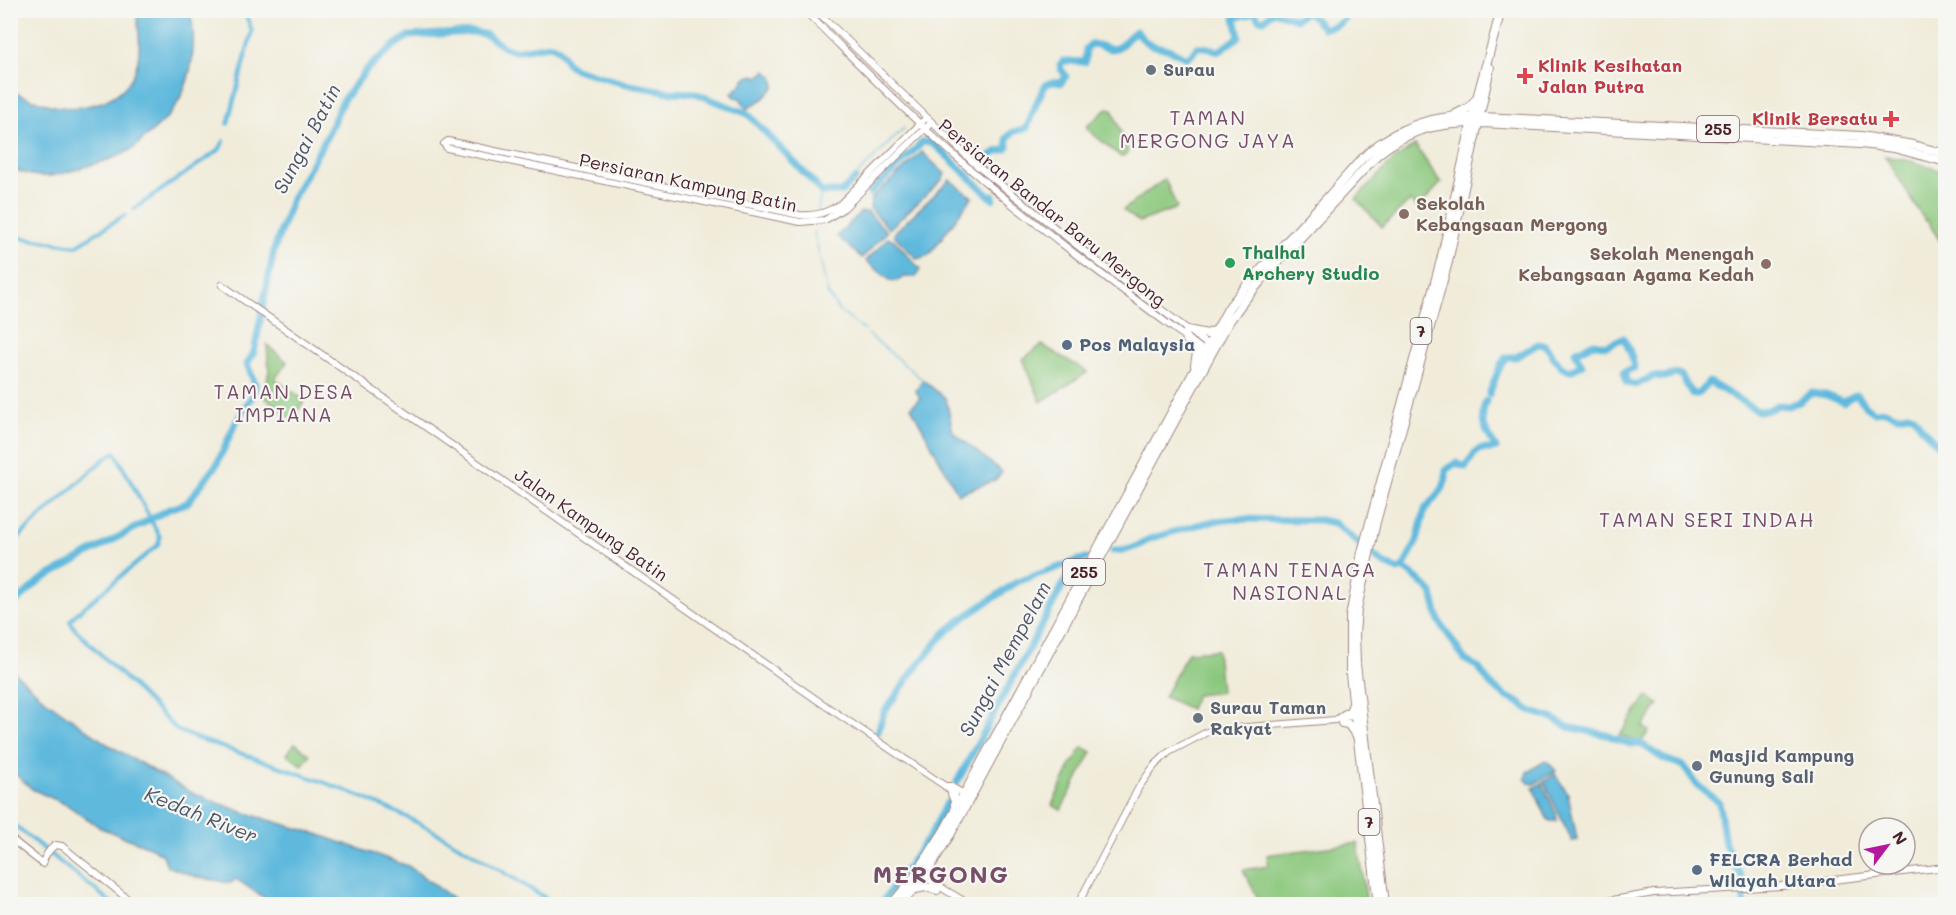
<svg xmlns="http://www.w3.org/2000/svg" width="1956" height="915" viewBox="0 0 1956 915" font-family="Mali,sans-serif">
  <rect width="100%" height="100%" fill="#f6f6f2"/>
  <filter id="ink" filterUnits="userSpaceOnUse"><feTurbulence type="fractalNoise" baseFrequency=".0167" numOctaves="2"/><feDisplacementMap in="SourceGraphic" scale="12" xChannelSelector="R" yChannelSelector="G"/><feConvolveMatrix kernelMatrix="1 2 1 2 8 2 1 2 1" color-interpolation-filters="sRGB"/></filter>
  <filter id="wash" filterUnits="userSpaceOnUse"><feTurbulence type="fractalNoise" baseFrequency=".008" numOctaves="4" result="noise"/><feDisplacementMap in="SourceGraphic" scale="24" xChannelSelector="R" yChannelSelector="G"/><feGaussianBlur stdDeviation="1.35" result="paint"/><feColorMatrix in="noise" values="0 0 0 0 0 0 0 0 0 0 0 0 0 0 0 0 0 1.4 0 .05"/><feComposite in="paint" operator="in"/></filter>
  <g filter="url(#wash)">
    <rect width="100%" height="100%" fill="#f1ecda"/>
    <g fill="#8bc87d" stroke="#6a7454" stroke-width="1.5">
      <polygon points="1108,108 1112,109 1128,151 1127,154 1121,157 1087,129 1087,126"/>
      <polygon points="1415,145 1441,183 1418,208 1410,201 1382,227 1356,199 1390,163"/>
      <polygon points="1885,156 1911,161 1945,172 1945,249 1927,220 1925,221"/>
      <polygon points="1165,179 1177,208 1139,222 1123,210"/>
      <polygon points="267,345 287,362 275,379 304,400 304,402 293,417 289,418 264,397 269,370"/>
      <polygon points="1042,345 1088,372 1041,402 1023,359"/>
      <polygon points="1217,650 1221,692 1196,695 1190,709 1164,697 1188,652"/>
      <polygon points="1647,696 1659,704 1643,727 1649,731 1642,741 1635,741 1620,735"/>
      <polygon points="295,743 310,755 302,766 287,754"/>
      <polygon points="1082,747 1092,752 1061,810 1052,805 1073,761 1074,762"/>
      <polygon points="1358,843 1367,904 1261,904 1243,870 1268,866 1267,855"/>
    </g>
    <g fill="#5fb9dd" stroke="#546c84" stroke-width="1.5">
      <path d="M136,11H190C198,45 192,87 169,115C163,123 154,130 146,137C141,141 137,146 132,149C118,158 101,162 85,167C53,176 43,182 11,168V91C26,97 42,104 59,107C73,109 86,107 99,103C143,88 143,49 136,11Z"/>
      <polygon points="766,71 773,77 775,86 764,98 747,109 740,98 735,97 732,93 740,86 745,78 754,75 758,77"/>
      <polygon points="922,152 945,174 942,180 889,229 870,208 872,198"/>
      <polygon points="950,180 972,197 929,255 917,259 894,235 896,231"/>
      <polygon points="861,212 868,212 887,232 862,258 837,236"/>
      <polygon points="888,238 894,240 920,269 916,277 904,277 897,281 891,281 866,261"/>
      <polygon points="923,380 946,399 953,432 1002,472 995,480 958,494 911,407 920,398 916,391"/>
      <polygon points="10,668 44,699 107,744 192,793 245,813 317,834 408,866 461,904 310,904 300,900 289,904 273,904 236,879 231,883 196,877 167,866 163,855 152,848 101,828 67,805 32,789 11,770"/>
      <polygon points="1545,761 1548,762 1556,771 1534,784 1529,783 1525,778 1527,772"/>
      <polygon points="1555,774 1568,794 1577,839 1572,841 1544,782"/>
      <polygon points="1542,783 1556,814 1557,821 1550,821 1547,818 1533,788"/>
    </g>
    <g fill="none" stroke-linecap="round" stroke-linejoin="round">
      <g stroke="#5fb9dd" stroke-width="1.5">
        <polyline points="741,111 746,107"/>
        <polyline points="854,178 904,128"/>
        <polyline points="818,210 821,192"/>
        <polyline points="814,232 828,294 839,311 864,330"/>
        <polyline points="868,334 923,380"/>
      </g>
      <g stroke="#5fb9dd" stroke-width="4">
        <polyline points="228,124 252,31 244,10"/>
        <polyline points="134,209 219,150 224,141"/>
        <polyline points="10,236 76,246 125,215"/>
        <path d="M10,545L103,460L115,452L160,537L158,545L76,614L70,621L74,628L177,730L193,737C261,761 332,782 398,813C453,839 503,872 555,904"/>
        <polyline points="10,822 113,904"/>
      </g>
      <g stroke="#5fb9dd" stroke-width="7">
        <path d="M983,161L996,152L1006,149L1008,146L1007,138L1013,132L1027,128C1030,119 1041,89 1047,84C1052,81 1056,82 1061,83L1066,76L1061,69L1060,65L1063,61L1085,62L1086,49L1091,44C1098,44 1104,48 1111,49C1123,49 1127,36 1136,31C1150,48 1149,44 1168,49C1174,51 1180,55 1186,58L1193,53L1197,47C1206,45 1211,50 1219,51L1239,37L1235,17L1248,15L1254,11L1259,19L1264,20L1273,11L1296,19L1308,11L1323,28C1335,28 1345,21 1351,10"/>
        <polyline points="870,193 923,142 929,142 935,145 993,199 993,195"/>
        <path d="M1489,394C1495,381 1497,369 1506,357H1516L1538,344L1545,345L1561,367L1570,371L1582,365L1575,352L1594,343L1606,346L1623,338C1629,347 1633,358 1634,368L1624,372L1627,383L1636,385L1653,376L1664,377L1675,374L1681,375L1692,394H1698L1709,382L1758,411L1768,410L1778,405L1788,406L1799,402L1812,393L1826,395L1843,402L1853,396L1857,395L1866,407L1874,412L1885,411L1898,416L1908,414L1914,416L1922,428L1946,454"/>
        <polyline points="1113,551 1126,550 1140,545 1149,539 1197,525 1215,521 1235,519 1320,520 1334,523 1383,563 1398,570 1403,568"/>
        <polyline points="1403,568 1418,579 1432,593 1439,621 1465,660 1478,667 1491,685 1507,697 1518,702 1532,712 1552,718 1568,727 1607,735 1630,744 1640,743 1662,758 1684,766 1697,785 1719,802 1725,844 1741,877"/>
        <path d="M1403,568L1417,541L1425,509L1443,488L1446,478V470L1456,463L1466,467L1474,454L1480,449H1491L1496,448C1486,430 1478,422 1486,401"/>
        <polyline points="10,608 39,581 169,509 187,503 217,464 235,424 254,393 255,384 247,364 254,352 274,250 292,199 328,134 343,100 368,68 396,44 409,36 473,32 487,35 503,47 514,51 550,45 559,49 567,63 575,69 630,85 670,92 695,93 748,114 815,184 821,192 841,192 855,179"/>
        <polyline points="878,732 884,712 916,668 943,635 959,621 1017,582 1076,561"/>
        <polyline points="957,782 1076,561 1086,558"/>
        <polyline points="881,904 930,836 947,803"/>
        <polyline points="1744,904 1744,895"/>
      </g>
    </g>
  </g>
  <g filter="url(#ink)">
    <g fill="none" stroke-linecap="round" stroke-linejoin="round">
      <g stroke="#9e8682" stroke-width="8">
        <g id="minor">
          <path d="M804,10C859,64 913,120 971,170C1047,235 1128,294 1208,354"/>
          <polyline points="816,10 976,165 1093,258 1212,348"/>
          <path d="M926,118L840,204C826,213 817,216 800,215L448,141L444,144L447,148L800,222L825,220L844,208L931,123"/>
          <polyline points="222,285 820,702 945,786 955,795"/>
          <polyline points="945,786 950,786 966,795"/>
          <path d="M10,838L43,864C44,856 49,850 55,845L62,846L134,904"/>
          <path d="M921,874C937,885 952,895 970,904"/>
          <polyline points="1078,904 1139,787 1154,766 1169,752 1211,730 1335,720 1341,717 1359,716"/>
          <polyline points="1589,904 1654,893 1781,886 1946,867"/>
        </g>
      </g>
      <g stroke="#9e8682" stroke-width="10">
        <g id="major">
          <polyline points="1456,114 1468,108 1477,98"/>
          <polyline points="1187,330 1207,334 1217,330"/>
          <polyline points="1184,336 1197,353 1195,365"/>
          <polyline points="1341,717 1350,711 1353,704"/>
          <polyline points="1342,723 1348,724 1356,735"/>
          <polyline points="952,794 955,801 955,810"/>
          <polyline points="931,869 933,880 939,886"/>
          <polyline points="915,889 926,887 937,890"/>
          <path d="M892,904L915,876L944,831L1229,307C1259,269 1294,234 1327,198C1345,179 1362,154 1385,140C1408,125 1434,117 1462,116L1861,136L1913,145L1946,154"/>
          <path d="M901,904L922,880L950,835L1228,323L1243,302L1266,275L1378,154C1412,127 1440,123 1483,123L1861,144L1894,148L1946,162"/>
          <polyline points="1378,904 1350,675 1350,617 1362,552 1441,260 1477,98 1501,10"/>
          <polyline points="1385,904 1356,664 1355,634 1357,609 1376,522 1448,262 1490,68"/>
        </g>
      </g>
      <use href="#minor" stroke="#fff" stroke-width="6"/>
      <use href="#major" stroke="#fff" stroke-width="8"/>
    </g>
  </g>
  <g fill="#6b7280" stroke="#f6f6f2" stroke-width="2">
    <circle cx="1151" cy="70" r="6"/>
    <circle cx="1198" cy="718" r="6"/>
    <circle cx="1697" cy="766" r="6"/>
  </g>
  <g fill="#e0444e" stroke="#f6f6f2" stroke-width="2">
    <path d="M1522 67h6v6h6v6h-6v6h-6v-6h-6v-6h6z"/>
    <path d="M1888 110h6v6h6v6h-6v6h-6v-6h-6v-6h6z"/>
  </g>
  <g fill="#8d6e63" stroke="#f6f6f2" stroke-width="2">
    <circle cx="1404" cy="214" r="6"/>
    <circle cx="1766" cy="264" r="6"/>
  </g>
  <circle fill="#2e9e5b" stroke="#f6f6f2" stroke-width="2" cx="1230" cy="263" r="6"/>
  <g fill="#5c6f8a" stroke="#f6f6f2" stroke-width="2">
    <circle cx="1067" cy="345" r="6"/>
    <circle cx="1697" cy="870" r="6"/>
  </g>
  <g text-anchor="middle" stroke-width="4.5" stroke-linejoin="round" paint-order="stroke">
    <g fill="#f6f6f2" stroke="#7e6067" stroke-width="1.5">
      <rect x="1697" y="116" width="42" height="26" rx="4.5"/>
      <rect x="1410.5" y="318" width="21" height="26" rx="4.5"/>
      <rect x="1063" y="559" width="42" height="26" rx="4.5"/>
      <rect x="1358.5" y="809" width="21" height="26" rx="4.5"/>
    </g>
    <g font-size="16" font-weight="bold" fill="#4a1f2b">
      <text x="1718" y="135">255</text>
      <text x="1421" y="337">7</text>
      <text x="1084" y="578">255</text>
      <text x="1369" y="828">7</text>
    </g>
    <g font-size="18" font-weight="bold" fill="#be3a42" stroke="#f6f6f2" text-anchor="start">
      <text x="1538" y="72">Klinik Kesihatan<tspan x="1538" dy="21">Jalan Putra</tspan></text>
      <text x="1878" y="125" text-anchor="end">Klinik Bersatu</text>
    </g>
    <g font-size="18" font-weight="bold" fill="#5b616d" stroke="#f6f6f2" text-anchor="start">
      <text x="1163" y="76">Surau</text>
      <text x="1210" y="714">Surau Taman<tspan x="1210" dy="21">Rakyat</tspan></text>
      <text x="1709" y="762">Masjid Kampung<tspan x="1709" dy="21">Gunung Sali</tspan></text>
    </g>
    <g font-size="18" fill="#4a1f2b" stroke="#f6f6f2">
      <text transform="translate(688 183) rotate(12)" y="6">Persiaran Kampung Batin</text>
      <text transform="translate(1052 213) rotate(39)" y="6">Persiaran Bandar Baru Mergong</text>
      <text transform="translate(591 525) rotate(35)" y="6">Jalan Kampung Batin</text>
    </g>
    <g font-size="18" font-weight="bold" fill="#785e54" stroke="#f6f6f2" text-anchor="start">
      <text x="1416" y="210">Sekolah<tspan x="1416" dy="21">Kebangsaan Mergong</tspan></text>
      <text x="1754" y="260" text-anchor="end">Sekolah Menengah<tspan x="1754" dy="21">Kebangsaan Agama Kedah</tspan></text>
    </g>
    <g font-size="18" font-weight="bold" fill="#27864d" stroke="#f6f6f2" text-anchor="start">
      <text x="1242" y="259">Thalhal<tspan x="1242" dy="21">Archery Studio</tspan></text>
    </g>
    <g font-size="18" font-weight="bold" fill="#4e5e75" stroke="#f6f6f2" text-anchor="start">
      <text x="1079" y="351">Pos Malaysia</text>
      <text x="1709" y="866">FELCRA Berhad<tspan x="1709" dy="21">Wilayah Utara</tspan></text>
    </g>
    <g font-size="20" letter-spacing="1.5" fill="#784e68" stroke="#f6f6f2">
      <text x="1208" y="125">TAMAN<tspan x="1208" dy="23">MERGONG JAYA</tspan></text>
      <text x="284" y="399">TAMAN DESA<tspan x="284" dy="23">IMPIANA</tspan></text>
      <text x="1707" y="527">TAMAN SERI INDAH</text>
      <text x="1290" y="577">TAMAN TENAGA<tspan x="1290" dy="23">NASIONAL</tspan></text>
    </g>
    <g font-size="20" font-style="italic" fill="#515569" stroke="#f6f6f2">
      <text transform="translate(307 139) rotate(-62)" y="7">Sungai Batin</text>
      <text transform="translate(1005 659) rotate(-62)" y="7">Sungai Mempelam</text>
      <text transform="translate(201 815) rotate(22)" y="7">Kedah River</text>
    </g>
    <g font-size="24" font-weight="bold" letter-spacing="1.5" fill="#784e68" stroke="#f6f6f2">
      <text x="941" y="883">MERGONG</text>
    </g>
  </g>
  <rect width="1956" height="915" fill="none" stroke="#f6f6f2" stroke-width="36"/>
  <g transform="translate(1887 846) rotate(58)"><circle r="28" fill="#f6f6f2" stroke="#b1a0a2" stroke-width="1.5"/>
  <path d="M0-4.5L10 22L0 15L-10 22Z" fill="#b5179e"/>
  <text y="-9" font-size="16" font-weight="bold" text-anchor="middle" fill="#4a1f2b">N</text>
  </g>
</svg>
